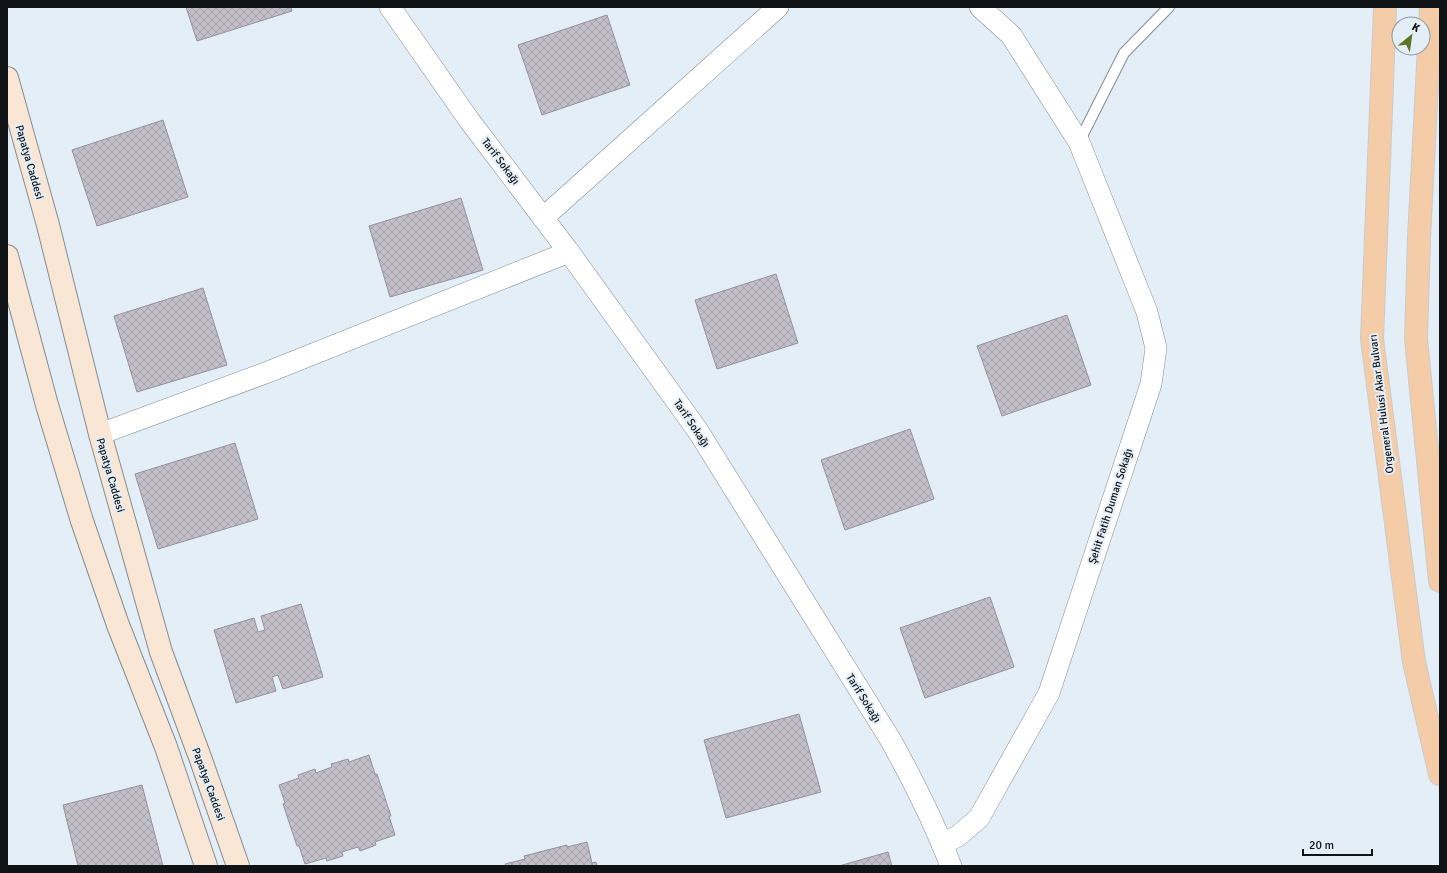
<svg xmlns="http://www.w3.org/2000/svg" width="1447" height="873" viewBox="0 0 1447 873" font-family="Signika,sans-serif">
  <defs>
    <pattern id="building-cross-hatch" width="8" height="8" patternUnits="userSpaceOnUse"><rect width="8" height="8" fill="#c2bfc9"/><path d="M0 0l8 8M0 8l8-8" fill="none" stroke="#a6a3ac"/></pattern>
  </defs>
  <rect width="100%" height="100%" fill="#e4eef6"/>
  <g fill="url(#building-cross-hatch)" stroke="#95929c">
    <polygon points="186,7 291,7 292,11 197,41"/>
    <polygon points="607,15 630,85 542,115 518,45"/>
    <polygon points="163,120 188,197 97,226 72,150"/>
    <polygon points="461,198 483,270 390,297 369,226"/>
    <polygon points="776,274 798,343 717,369 695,300"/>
    <polygon points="203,288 227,365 137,392 114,316"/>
    <polygon points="1067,315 1091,385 1002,416 977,346"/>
    <polygon points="910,429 934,499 845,530 821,460"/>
    <polygon points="235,443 258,519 158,549 135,474"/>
    <polygon points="990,597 1014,667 925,698 900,628"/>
    <polygon points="301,604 323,677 283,689 278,675 272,677 276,691 236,703 214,630 254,618 258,632 265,630 261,616"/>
    <polygon points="799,714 821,792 726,818 704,740"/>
    <polygon points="369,755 375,774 377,774 391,816 389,816 395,835 375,842 376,845 360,851 358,847 342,852 343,856 327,861 326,858 305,864 299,846 297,846 283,804 285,803 279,785 299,778 298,775 315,769 316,773 332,767 331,764 348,759 349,762"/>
    <polygon points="142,785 163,866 78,866 63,805"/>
    <polygon points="587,842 592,863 596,862 597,866 506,866 505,864 525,859 524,856 567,845 567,847"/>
    <polygon points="888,852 892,866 839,866"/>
  </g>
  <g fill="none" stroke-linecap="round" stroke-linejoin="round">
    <g stroke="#838c93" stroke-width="12">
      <polyline id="lane" points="1079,142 1124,53 1169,7"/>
    </g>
    <g stroke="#838c93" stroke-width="22">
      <g id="street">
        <path d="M390,7L469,120L569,252L698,431L890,739C913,780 934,822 951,866"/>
        <polyline points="543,218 778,7"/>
        <polyline points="100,434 268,372 569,252"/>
        <polyline points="942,844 958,836 979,818 1049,693 1151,384 1156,348 1147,312 1079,142 1011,35 980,7"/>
      </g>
    </g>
    <g stroke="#838c93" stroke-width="24">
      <g id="secondary">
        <polyline points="7,78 48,225 100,434 161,652 201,760 238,866"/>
        <polyline points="7,256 47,405 82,521 118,625 166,747 206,866"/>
      </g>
    </g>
    <g stroke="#cacbcc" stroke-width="24">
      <g id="primary">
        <polyline points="1385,7 1372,339 1414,662 1440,774"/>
        <polyline points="1431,7 1419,238 1416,339 1440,581"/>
      </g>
    </g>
    <use href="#lane" stroke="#fff" stroke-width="10"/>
    <use href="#street" stroke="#fff" stroke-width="21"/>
    <use href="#secondary" stroke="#fae6d4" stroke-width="22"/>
    <use href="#primary" stroke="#f5cca8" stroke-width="22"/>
  </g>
  <g text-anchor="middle" stroke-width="4" stroke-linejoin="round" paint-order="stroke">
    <g font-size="11" fill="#101316" stroke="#e4eef6">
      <text transform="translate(501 161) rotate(53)" y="4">Tarif Sokağı</text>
      <text transform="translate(30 162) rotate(74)" y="4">Papatya Caddesi</text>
      <text transform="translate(1381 404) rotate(-97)" y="4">Orgeneral Hulusi Akar Bulvarı</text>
      <text transform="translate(692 423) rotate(56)" y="4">Tarif Sokağı</text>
      <text transform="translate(111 475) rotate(74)" y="4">Papatya Caddesi</text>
      <text transform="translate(1110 506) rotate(-72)" y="4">Şehit Fatih Duman Sokağı</text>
      <text transform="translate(864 698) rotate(58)" y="4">Tarif Sokağı</text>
      <text transform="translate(209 784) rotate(70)" y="4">Papatya Caddesi</text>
    </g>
  </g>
  <rect width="1447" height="873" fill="none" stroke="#101316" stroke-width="16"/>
  <g transform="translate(1411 36) rotate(29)"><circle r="19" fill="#e4eef6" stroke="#8f969c"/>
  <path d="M0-3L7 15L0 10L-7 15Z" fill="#5e7425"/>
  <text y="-6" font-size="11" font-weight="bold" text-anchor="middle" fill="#101316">K</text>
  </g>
  <path d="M1303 849v6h69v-6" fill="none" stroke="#101316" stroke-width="2"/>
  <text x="1309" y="849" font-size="12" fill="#101316" stroke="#e4eef6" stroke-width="3" paint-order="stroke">20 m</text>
</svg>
